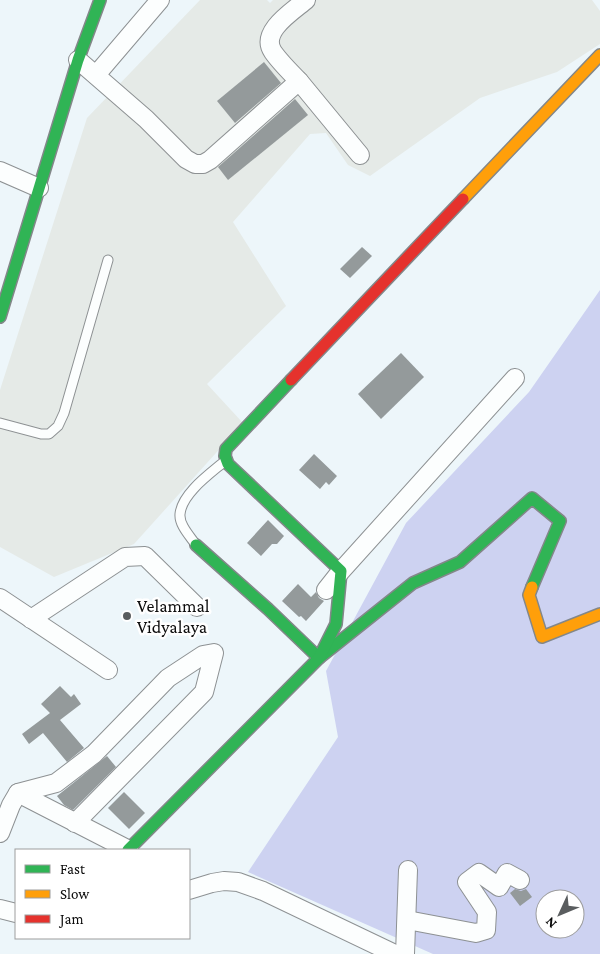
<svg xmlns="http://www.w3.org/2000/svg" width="600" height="954" viewBox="0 0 600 954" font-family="'Crimson Pro',serif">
  <rect width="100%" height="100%" fill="#edf6fa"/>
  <polygon fill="#e5eae7" points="200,0 267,0 270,3 273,0 592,0 600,11 600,44 557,72 480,98 370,176 348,165 326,133 310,134 233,222 286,306 207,384 243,423 134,544 54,577 0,547 0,390 87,118"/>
  <path fill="#cdd2f1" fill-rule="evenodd" d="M600,290V954H433L248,872L338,737L326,671L406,523L529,392ZM545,899H575V929H545Z"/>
  <g fill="#949a9b">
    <polygon points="264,62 281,83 235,123 217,101"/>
    <polygon points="295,99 308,115 228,180 218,167"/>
    <polygon points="362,247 372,256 350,278 340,269"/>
    <polygon points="401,353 424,377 381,419 358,394"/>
    <polygon points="314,454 337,476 329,485 326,482 320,489 299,470"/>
    <polygon points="268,520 284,536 277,544 272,544 261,556 247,543"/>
    <polygon points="298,584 311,597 316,592 319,598 324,601 306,621 301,616 299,617 282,601"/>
    <polygon points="60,686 71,697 74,694 81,704 60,720 84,748 67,762 43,733 29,744 22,734 50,713 41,704"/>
    <polygon points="107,756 116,767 73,810 64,805 57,796"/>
    <polygon points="124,792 145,813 129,829 108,808"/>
    <polygon points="515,889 521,891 526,889 532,897 520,906 510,893"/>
  </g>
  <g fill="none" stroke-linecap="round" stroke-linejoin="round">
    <g stroke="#8d9193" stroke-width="11">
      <g id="lane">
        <polyline points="0,423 41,434 49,434 58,426 64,413 108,260"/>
        <path d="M196,545C190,536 179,525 180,514C182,493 211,473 225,461"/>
      </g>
    </g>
    <g stroke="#8d9193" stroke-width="20">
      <g id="street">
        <path d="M78,60L146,119L186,159L195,164H203L210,160L299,81C290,72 280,62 273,52C259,32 293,11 306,0"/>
        <polyline points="96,75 160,0"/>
        <polyline points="299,81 360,155"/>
        <polyline points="0,171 39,188"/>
        <polyline points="326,590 341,571 515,378"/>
        <polyline points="0,598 108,670"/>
        <polyline points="31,619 125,557 145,556 197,607"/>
        <polyline points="18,793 129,850"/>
        <polyline points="0,833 11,805 18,793 56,783 94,754 168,678 203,655 214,653 204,692 75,823"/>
        <polyline points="189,890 212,883 224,881 238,882 263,891 395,954"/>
        <polyline points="0,909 16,913"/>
        <polyline points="407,920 476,933 486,930 487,912 467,882 479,873 499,887 507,873 520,880"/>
        <polyline points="405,954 408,870"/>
      </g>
    </g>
    <g stroke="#838789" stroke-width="14">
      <g id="fast">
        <polyline points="0,317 78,60 100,0"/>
        <polyline points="196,545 268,609 319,658 413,583 460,562 532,498 560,521 532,587"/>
        <polyline points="128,850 319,658 336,624 341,571 228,464 225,456 226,449 291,380"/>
      </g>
    </g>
    <g stroke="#838789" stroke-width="14">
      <g id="slow">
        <polyline points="463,199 600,55"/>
        <polyline points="532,587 529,595 542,637 600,614"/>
      </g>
    </g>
    <g stroke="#838789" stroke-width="14">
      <polyline id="jam" points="291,380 463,199"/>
    </g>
    <use href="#lane" stroke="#fcfefe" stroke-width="9"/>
    <use href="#street" stroke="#fcfefe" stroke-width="18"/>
    <use href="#fast" stroke="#30b455" stroke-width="11"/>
    <use href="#slow" stroke="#ff9f0a" stroke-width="11"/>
    <use href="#jam" stroke="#e5322d" stroke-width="11"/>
  </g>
  <circle fill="#5a5d5f" stroke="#fff" stroke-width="2" cx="127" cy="616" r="5"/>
  <g text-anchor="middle" stroke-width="5" stroke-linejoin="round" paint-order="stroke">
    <g font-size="18" fill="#0b0b0b" stroke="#fff" text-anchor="start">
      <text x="137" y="612">Velammal<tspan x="137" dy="21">Vidyalaya</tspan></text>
    </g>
  </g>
  <rect x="15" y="849" width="175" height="90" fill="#ffffff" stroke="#9d9d9d"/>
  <rect x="25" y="865" width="25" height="8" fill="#30b455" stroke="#9d9d9d"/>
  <text x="60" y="874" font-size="15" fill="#0b0b0b">Fast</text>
  <rect x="25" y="890" width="25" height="8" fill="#ff9f0a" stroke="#9d9d9d"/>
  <text x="60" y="899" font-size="15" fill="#0b0b0b">Slow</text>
  <rect x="25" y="915" width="25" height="8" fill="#e5322d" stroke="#9d9d9d"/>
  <text x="60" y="924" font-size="15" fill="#0b0b0b">Jam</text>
  <g transform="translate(560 914) rotate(226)"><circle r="24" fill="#ffffff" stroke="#9d9d9d"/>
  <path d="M0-4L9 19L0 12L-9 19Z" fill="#5a5d5f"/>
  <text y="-8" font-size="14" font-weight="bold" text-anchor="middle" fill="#0b0b0b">N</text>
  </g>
</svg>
